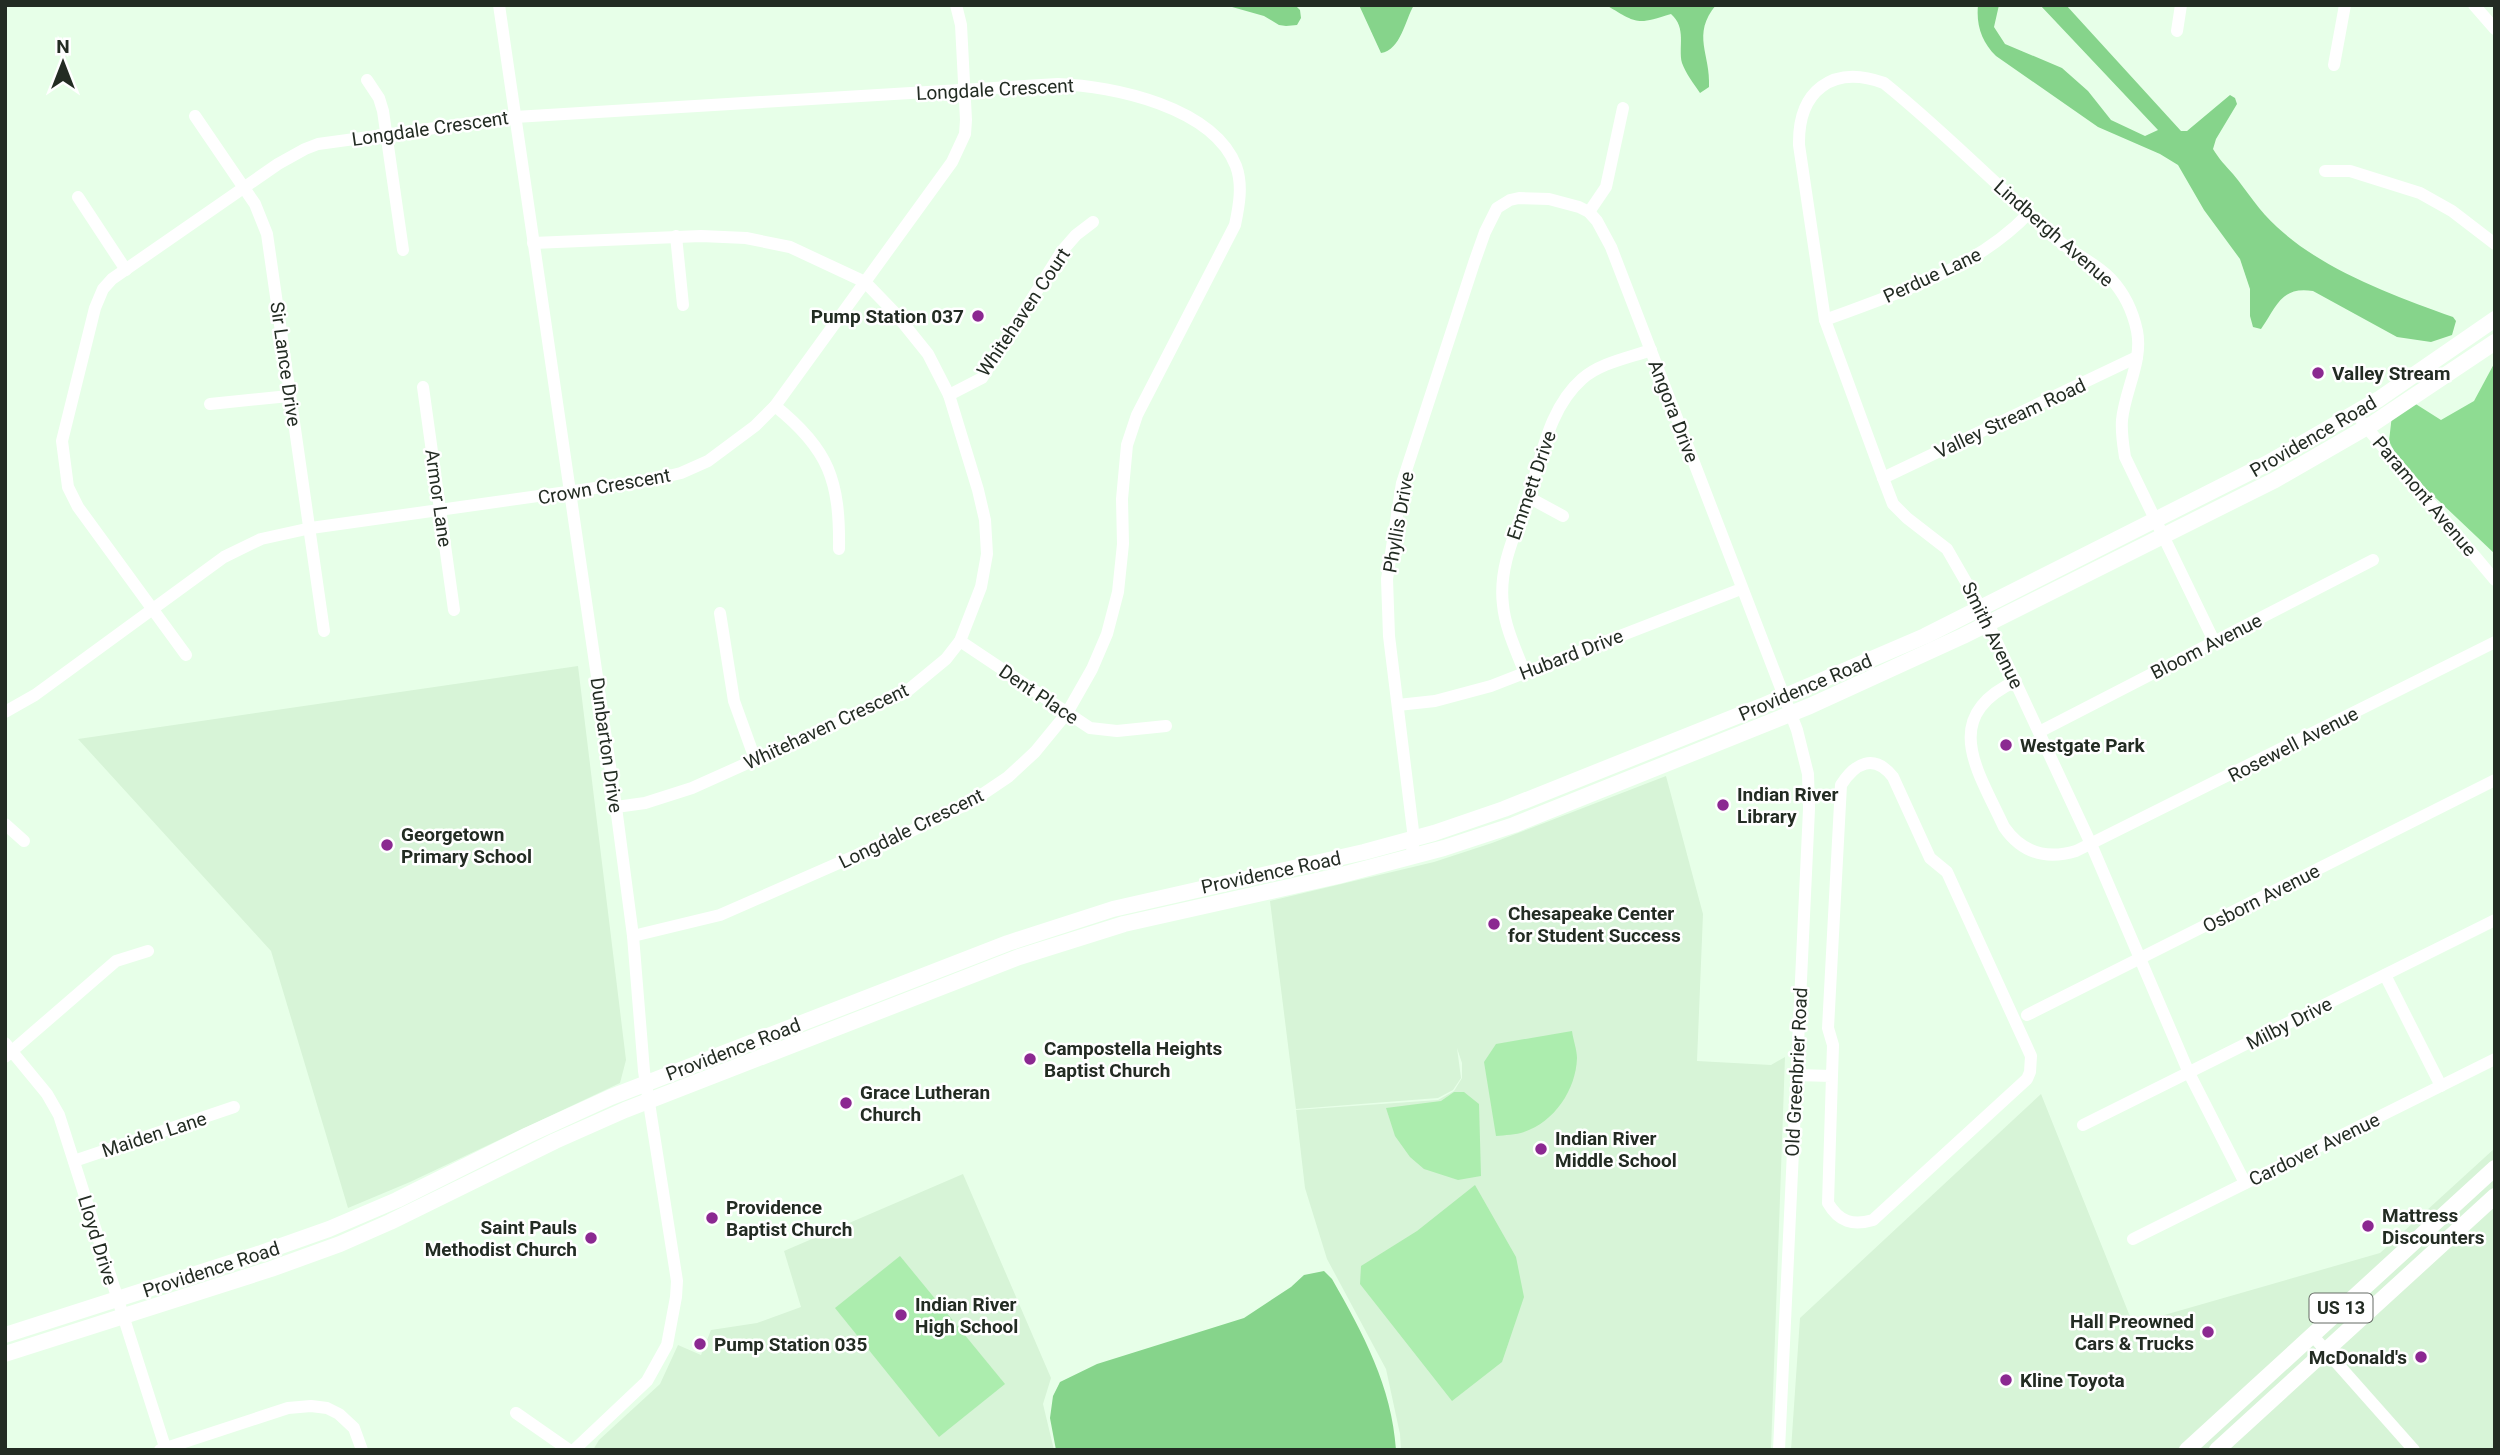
<svg xmlns="http://www.w3.org/2000/svg" width="2500" height="1455" viewBox="0 0 2500 1455" font-family="Roboto,sans-serif">
  <rect width="100%" height="100%" fill="#e7ffe8"/>
  <g fill="#d7f4d7">
    <polygon points="578,666 626,1060 620,1083 410,1182 348,1208 271,951 78,739"/>
    <polygon points="1666,776 1703,914 1697,1061 1771,1065 1785,1057 1771,1450 1401,1450 1400,1434 1386,1369 1327,1259 1305,1188 1296,1110 1438,1100 1454,1091 1462,1078 1462,1063 1457,1048 1461,1078 1453,1090 1438,1098 1296,1109 1270,901 1434,862 1492,843"/>
    <polygon points="2041,1094 2133,1324 2380,1253 2495,1148 2495,1450 1791,1450 1800,1318"/>
    <polygon points="963,1174 1051,1378 1043,1404 1054,1450 593,1450 599,1440 660,1384 678,1345 701,1355 711,1330 757,1323 801,1307 784,1251"/>
  </g>
  <g fill="#acedae">
    <path d="M1572,1031C1573,1039 1577,1050 1577,1058C1576,1090 1554,1122 1524,1132C1516,1135 1505,1135 1496,1136L1484,1062L1496,1044Z"/>
    <polygon points="1454,1092 1464,1092 1479,1104 1481,1176 1458,1180 1424,1169 1410,1157 1395,1136 1386,1108 1441,1101"/>
    <polygon points="1475,1185 1516,1257 1524,1297 1502,1362 1452,1401 1360,1284 1361,1266 1417,1231"/>
    <polygon points="900,1256 1005,1384 939,1437 835,1308"/>
  </g>
  <polygon fill="#8edc92" points="2495,362 2495,554 2401,465 2389,441 2392,415 2411,401 2441,420 2474,401"/>
  <g fill="#86d48b">
    <polygon points="1225,5 1295,5 1300,10 1301,18 1297,25 1286,26 1279,25 1264,16"/>
    <path d="M1359,5H1414C1405,20 1401,50 1381,53Z"/>
    <path d="M1606,5H1716C1691,35 1711,54 1709,87L1700,93C1694,84 1686,74 1682,63C1678,47 1687,28 1671,14C1636,25 1638,24 1606,5Z"/>
    <path d="M1978,5H1999L1994,27L2005,44L2062,68L2088,91L2111,120L2145,136L2158,130L2040,5H2066L2181,131H2187L2230,95L2235,98L2237,104L2216,139L2213,149C2219,159 2225,165 2233,174C2248,192 2259,211 2277,227C2323,270 2394,296 2453,317L2456,321L2452,335L2431,342L2397,337L2313,291C2281,286 2277,306 2261,329L2253,327L2250,316V289L2240,259L2204,210L2178,165L2160,154L2098,127L1996,56C1982,42 1976,26 1978,5Z"/>
    <path d="M1324,1271L1332,1279C1363,1333 1392,1387 1396,1450H1056L1050,1418L1053,1396L1060,1382L1097,1364L1244,1318L1291,1287L1304,1275Z"/>
  </g>
  <g fill="none" stroke-linecap="round" stroke-linejoin="round">
    <g stroke="#fff" stroke-width="12">
      <polyline points="499,5 616,807 633,936 644,1071 677,1281 676,1297 667,1345 647,1381 574,1450"/>
      <polyline points="2474,5 2495,29"/>
      <polyline points="2177,31 2181,5"/>
      <polyline points="2334,65 2345,5"/>
      <polyline points="367,80 379,98 383,111 403,250"/>
      <polyline points="195,116 255,204 267,234 324,631"/>
      <polyline points="2325,171 2350,171 2420,193 2452,211 2495,244"/>
      <polyline points="78,197 126,270"/>
      <polyline points="1589,212 1606,187 1623,108"/>
      <polyline points="676,236 683,305"/>
      <polyline points="533,243 701,236 746,238 790,247 865,282 895,313 928,354 949,395 978,490 985,520 987,554 981,587 960,641 946,659 906,692 692,788 645,803 616,807"/>
      <path d="M1825,320C1896,294 1976,269 2029,213"/>
      <polyline points="423,387 454,610"/>
      <polyline points="949,395 982,378 1062,251 1076,235 1093,222"/>
      <polyline points="210,404 289,396"/>
      <path d="M775,406C829,449 840,481 839,549"/>
      <polyline points="2362,422 2495,580"/>
      <polyline points="1883,478 2137,357"/>
      <polyline points="1528,497 1563,516"/>
      <polyline points="720,613 734,701 755,759"/>
      <polyline points="960,641 1090,728 1117,731 1166,726"/>
      <path d="M2214,641L2125,457C2123,444 2121,433 2122,420C2125,390 2143,361 2137,331C2133,312 2124,293 2111,279C2096,263 2075,255 2059,241C2000,189 1945,132 1884,83C1832,64 1798,91 1799,145L1825,320L1883,478L1893,504L1907,518L1947,549L1981,608L2091,844L2189,1073L2245,1183"/>
      <path d="M186,655L78,507L68,487L62,441L95,308L103,289L112,279L278,164L305,149L318,144L515,117L1058,84C1114,86 1213,107 1236,166C1243,185 1239,206 1235,225L1137,415L1127,445L1122,499L1123,544L1118,592L1107,634L1092,669L1067,713L1035,752L1008,777L971,802L905,834L720,915L633,936"/>
      <path d="M1524,671C1516,650 1505,627 1503,605C1498,566 1517,530 1529,495C1542,456 1549,408 1582,379C1600,363 1628,358 1651,350"/>
      <path d="M2016,681C1938,717 1979,772 2004,827C2022,853 2046,860 2076,851L2495,642"/>
      <polyline points="1398,705 1435,701 1491,686 1741,589"/>
      <polyline points="5,712 35,695 224,557 261,539 311,528 652,480 681,473 708,461 755,426 775,406 952,162 965,134 966,120 961,25 956,5"/>
      <polyline points="2039,732 2373,560"/>
      <polyline points="5,824 24,841"/>
      <polyline points="1411,858 1414,839 1389,636 1387,579 1402,483 1474,263 1485,232 1497,208 1510,200 1519,198 1549,199 1579,207 1589,212 1597,221 1611,247 1797,730 1808,774 1809,809 1779,1450"/>
      <polyline points="2385,975 2441,1086"/>
      <polyline points="2027,1015 2495,780"/>
      <polyline points="5,1043 47,1094 59,1115 166,1450"/>
      <polyline points="5,1057 116,961 148,951"/>
      <path d="M1796,1075L1832,1076L1833,1045L1828,1028L1841,785C1855,763 1874,753 1893,777L1930,858L1947,872L2031,1056L2030,1072L2027,1079L1873,1220C1853,1226 1839,1222 1828,1203L1832,1076"/>
      <polyline points="2083,1125 2495,920"/>
      <polyline points="74,1161 234,1107"/>
      <polyline points="2133,1239 2495,1059"/>
      <polyline points="2312,1335 2414,1450"/>
      <polyline points="516,1413 569,1450"/>
      <polyline points="160,1450 288,1408 311,1406 327,1408 339,1414 354,1428 362,1450"/>
    </g>
    <g stroke="#fff" stroke-width="16">
      <polyline points="5,1335 261,1253 329,1229 397,1200 528,1135 611,1097 1008,943 1113,909 1364,852 1434,833 1504,809 1762,706 1925,636 2268,463 2379,399 2495,319"/>
      <polyline points="5,1354 271,1269 340,1244 390,1222 555,1141 625,1110 1019,957 1124,924 1338,876 1444,848 1514,825 1810,706 1963,636 2275,480 2374,423 2495,342"/>
      <polyline points="2187,1450 2495,1168"/>
      <polyline points="2217,1450 2495,1196"/>
    </g>
  </g>
  <g fill="#8b2991" stroke="#fff" stroke-width="2.5">
    <circle cx="978" cy="316" r="7"/>
    <circle cx="2318" cy="373" r="7"/>
    <circle cx="2006" cy="745" r="7"/>
    <circle cx="1723" cy="805" r="7"/>
    <circle cx="387" cy="845" r="7"/>
    <circle cx="1494" cy="924" r="7"/>
    <circle cx="1030" cy="1059" r="7"/>
    <circle cx="846" cy="1103" r="7"/>
    <circle cx="1541" cy="1149" r="7"/>
    <circle cx="712" cy="1218" r="7"/>
    <circle cx="2368" cy="1226" r="7"/>
    <circle cx="591" cy="1238" r="7"/>
    <circle cx="901" cy="1315" r="7"/>
    <circle cx="2208" cy="1332" r="7"/>
    <circle cx="700" cy="1344" r="7"/>
    <circle cx="2421" cy="1357" r="7"/>
    <circle cx="2006" cy="1380" r="7"/>
  </g>
  <g text-anchor="middle" stroke-width="5" stroke-linejoin="round" paint-order="stroke">
    <rect fill="#fff" stroke="#656b65" stroke-width="2" x="2309.5" y="1293.5" width="63" height="29" rx="5"/>
    <g font-size="18" font-weight="bold" fill="#232c23">
      <text x="2341" y="1314">US 13</text>
    </g>
    <g font-size="19" fill="#232c23" stroke="#fff">
      <text transform="translate(995 89) rotate(-3)" y="7">Longdale Crescent</text>
      <text transform="translate(430 128) rotate(-8)" y="7">Longdale Crescent</text>
      <text transform="translate(2054 233) rotate(41)" y="7">Lindbergh Avenue</text>
      <text transform="translate(1932 275) rotate(-25)" y="7">Perdue Lane</text>
      <text transform="translate(1023 312) rotate(-56)" y="7">Whitehaven Court</text>
      <text transform="translate(286 364) rotate(82)" y="7">Sir Lance Drive</text>
      <text transform="translate(1674 411) rotate(69)" y="7">Angora Drive</text>
      <text transform="translate(2010 418) rotate(-25)" y="7">Valley Stream Road</text>
      <text transform="translate(2313 436) rotate(-30)" y="7">Providence Road</text>
      <text transform="translate(1531 485) rotate(-71)" y="7">Emmett Drive</text>
      <text transform="translate(604 486) rotate(-10)" y="7">Crown Crescent</text>
      <text transform="translate(2425 496) rotate(50)" y="7">Paramont Avenue</text>
      <text transform="translate(439 498) rotate(82)" y="7">Armor Lane</text>
      <text transform="translate(1398 522) rotate(-80)" y="7">Phyllis Drive</text>
      <text transform="translate(1993 635) rotate(64)" y="7">Smith Avenue</text>
      <text transform="translate(2206 646) rotate(-27)" y="7">Bloom Avenue</text>
      <text transform="translate(1571 654) rotate(-21)" y="7">Hubard Drive</text>
      <text transform="translate(1805 687) rotate(-23)" y="7">Providence Road</text>
      <text transform="translate(1039 694) rotate(34)" y="7">Dent Place</text>
      <text transform="translate(826 726) rotate(-25)" y="7">Whitehaven Crescent</text>
      <text transform="translate(2293 744) rotate(-27)" y="7">Rosewell Avenue</text>
      <text transform="translate(607 745) rotate(82)" y="7">Dunbarton Drive</text>
      <text transform="translate(911 828) rotate(-26)" y="7">Longdale Crescent</text>
      <text transform="translate(1271 872) rotate(-12)" y="7">Providence Road</text>
      <text transform="translate(2261 898) rotate(-27)" y="7">Osborn Avenue</text>
      <text transform="translate(2289 1023) rotate(-27)" y="7">Milby Drive</text>
      <text transform="translate(733 1049) rotate(-21)" y="7">Providence Road</text>
      <text transform="translate(1796 1072) rotate(-87)" y="7">Old Greenbrier Road</text>
      <text transform="translate(154 1134) rotate(-18)" y="7">Maiden Lane</text>
      <text transform="translate(2314 1149) rotate(-26)" y="7">Cardover Avenue</text>
      <text transform="translate(98 1240) rotate(73)" y="7">Lloyd Drive</text>
      <text transform="translate(211 1269) rotate(-18)" y="7">Providence Road</text>
    </g>
    <g font-size="19" font-weight="bold" fill="#232c23" stroke="#fff" text-anchor="start">
      <text x="964" y="323" text-anchor="end">Pump Station 037</text>
      <text x="2332" y="380">Valley Stream</text>
      <text x="2020" y="752">Westgate Park</text>
      <text x="1737" y="801">Indian River<tspan x="1737" dy="22">Library</tspan></text>
      <text x="401" y="841">Georgetown<tspan x="401" dy="22">Primary School</tspan></text>
      <text x="1508" y="920">Chesapeake Center<tspan x="1508" dy="22">for Student Success</tspan></text>
      <text x="1044" y="1055">Campostella Heights<tspan x="1044" dy="22">Baptist Church</tspan></text>
      <text x="860" y="1099">Grace Lutheran<tspan x="860" dy="22">Church</tspan></text>
      <text x="1555" y="1145">Indian River<tspan x="1555" dy="22">Middle School</tspan></text>
      <text x="726" y="1214">Providence<tspan x="726" dy="22">Baptist Church</tspan></text>
      <text x="2382" y="1222">Mattress<tspan x="2382" dy="22">Discounters</tspan></text>
      <text x="577" y="1234" text-anchor="end">Saint Pauls<tspan x="577" dy="22">Methodist Church</tspan></text>
      <text x="915" y="1311">Indian River<tspan x="915" dy="22">High School</tspan></text>
      <text x="2194" y="1328" text-anchor="end">Hall Preowned<tspan x="2194" dy="22">Cars &amp; Trucks</tspan></text>
      <text x="714" y="1351">Pump Station 035</text>
      <text x="2407" y="1364" text-anchor="end">McDonald's</text>
      <text x="2020" y="1387">Kline Toyota</text>
    </g>
  </g>
  <rect width="2500" height="1455" fill="none" stroke="#232c23" stroke-width="14"/>
  <g transform="translate(63 63)" stroke="#ffffff" stroke-width="5" paint-order="stroke">
  <path d="M0-5L12 26L0 18L-12 26Z" fill="#232c23"/>
  <text y="-10" font-size="19" font-weight="bold" text-anchor="middle" fill="#232c23">N</text>
  </g>
</svg>
